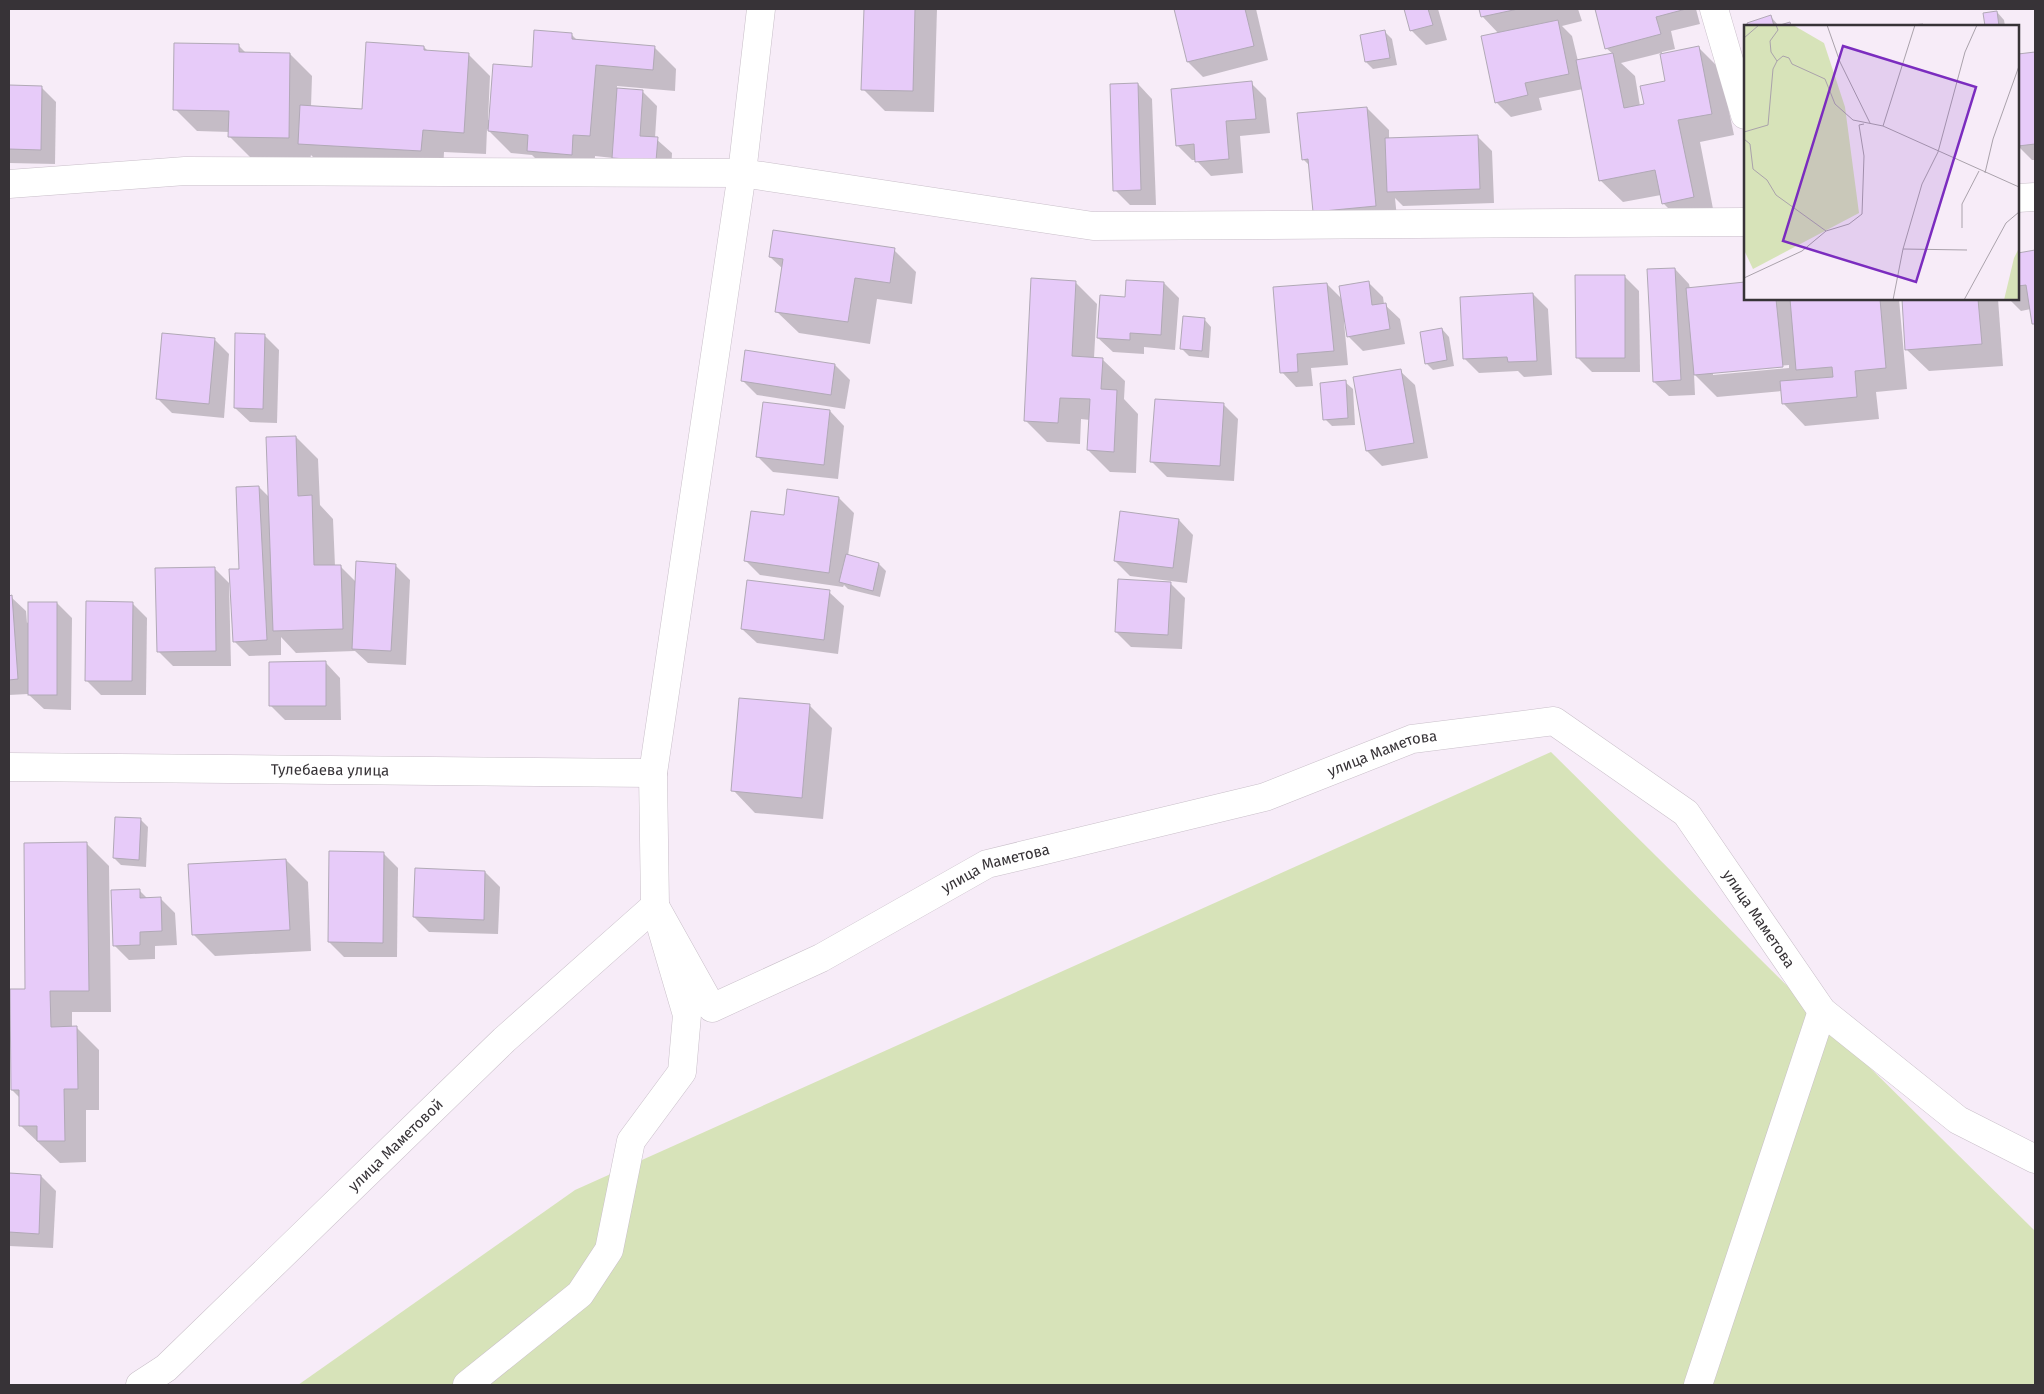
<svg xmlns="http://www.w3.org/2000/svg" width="2044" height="1394" viewBox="0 0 2044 1394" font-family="'Fira Sans',sans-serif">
  <rect width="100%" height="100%" fill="#f7ecf8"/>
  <polygon fill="#d7e3b9" points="1551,752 2035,1231 2035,1385 298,1385 575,1190"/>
  <g fill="#0003" fill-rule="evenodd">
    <polygon points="865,9 937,9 934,112 885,111 863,89"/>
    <polygon points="1175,9 1256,9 1268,60 1203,77 1188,62"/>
    <polygon points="1405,9 1438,9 1447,40 1426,45 1411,30"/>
    <path d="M1480,9H1578L1582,21L1562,26L1572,36L1578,61L1613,54L1606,48L1596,9H1696L1700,24L1671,31L1675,49L1662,52V54L1698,47L1720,69L1734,135L1700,142L1715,219L1685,225L1663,203L1661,195L1623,202L1600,180L1583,89L1539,98L1542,110L1511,117L1496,102L1499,34L1482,16ZM1661,53L1667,82L1645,105L1640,106L1635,76L1621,63Z"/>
    <polygon points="1997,12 2004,20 2005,26 1986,26 1985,14"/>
    <polygon points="1771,17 1779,26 1750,26 1749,24"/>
    <polygon points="1385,32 1392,39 1397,65 1373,69 1366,62"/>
    <polygon points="571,34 578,41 654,47 676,69 675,91 617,86 617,90 642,91 657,106 655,138 672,153 671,175 628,172 613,158 595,156 594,176 550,173 532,155 511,153 487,129 486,154 444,152 443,173 322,166 311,155 310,160 252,159 230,137 230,132 197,131 175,109 238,45 246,53 290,54 312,76 311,107 363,110 424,47 429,52 468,54 490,76 488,120 490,120 533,68"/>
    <polygon points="2035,54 2035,160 2032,160 2018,146 2018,55"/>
    <polygon points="1251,83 1266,98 1270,133 1240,136 1243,173 1211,176 1196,160 1192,160 1177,145"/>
    <polygon points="1138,84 1152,99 1156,205 1130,205 1115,190"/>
    <polygon points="9,86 41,87 56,102 55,164 9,163"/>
    <polygon points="1367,108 1389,130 1389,139 1477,136 1492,151 1494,203 1403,206 1395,198 1398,228 1314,212 1310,166 1303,159"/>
    <polygon points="894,250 916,272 912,304 877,299 870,344 799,333 776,311 783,269 770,257"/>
    <polygon points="2035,252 2035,325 2031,309 2021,311 2009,299 2018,299 2018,254"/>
    <path d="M1675,269L1689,284L1690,289L1745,284V299H1899L1907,389L1876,392L1879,419L1805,426L1783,403L1782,391L1717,397L1694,374L1695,395L1669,396L1654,382ZM1789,365V368L1713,375V372Z"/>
    <polygon points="1624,276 1639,291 1640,372 1592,372 1577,357"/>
    <polygon points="1075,282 1097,304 1094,358 1102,359 1125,381 1124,399 1138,414 1136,473 1110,472 1088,450 1090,420 1081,419 1080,444 1047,442 1025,420"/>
    <polygon points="1368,282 1383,297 1384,304 1400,319 1405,344 1363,351 1348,336 1346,322 1344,322 1348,365 1311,368 1313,386 1296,387 1282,372 1327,284 1342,299"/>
    <polygon points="1164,283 1179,298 1175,350 1144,347 1144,354 1113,352 1098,338 1126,298"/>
    <polygon points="1533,294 1548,309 1552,375 1524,377 1518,371 1479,373 1464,358"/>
    <polygon points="1903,299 1998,299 2003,366 1929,371 1906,349"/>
    <polygon points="1204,319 1211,327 1209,358 1189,356 1182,349"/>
    <polygon points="1442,329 1449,337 1454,366 1433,370 1426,363"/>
    <polygon points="264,335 279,350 277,423 250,422 235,408"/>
    <polygon points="215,340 229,354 224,418 172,413 157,398"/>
    <polygon points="835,365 850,380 845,409 757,395 742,380"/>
    <polygon points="1400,371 1415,385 1428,458 1382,466 1367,451 1355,378"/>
    <polygon points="1345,382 1353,389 1355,425 1332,426 1325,419"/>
    <polygon points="1223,404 1238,419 1234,481 1167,477 1152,462"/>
    <polygon points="830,411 844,426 838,479 773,472 758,457"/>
    <polygon points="296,437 318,459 320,505 333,519 335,566 340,566 356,582 395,565 410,580 406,665 368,663 355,651 296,653 281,637 281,655 249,656 234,641 241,570 259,487 269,497"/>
    <polygon points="839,498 854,513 848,556 879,564 886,571 880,597 848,589 844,585 843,587 760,575 745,560 785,517"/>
    <polygon points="1179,520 1193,535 1187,583 1130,576 1115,561"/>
    <polygon points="214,568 229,583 231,666 173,666 158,651"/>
    <polygon points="1170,583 1185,598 1182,649 1131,647 1116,632"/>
    <polygon points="829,592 844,606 838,654 757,643 742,629"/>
    <polygon points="9,597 11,597 26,611 27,623 57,603 72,618 71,710 44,709 28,694 9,695"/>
    <polygon points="132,603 147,618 146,695 101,695 86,680"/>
    <polygon points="326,663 340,678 341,720 285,720 270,705"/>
    <polygon points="810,706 832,728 823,819 755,813 733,790"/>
    <polygon points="141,820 148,827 146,867 121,865 114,858"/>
    <polygon points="87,844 109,866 111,1012 72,1012 72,1028 77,1028 99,1050 99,1110 86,1110 86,1162 60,1163 21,1126 20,1098 12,1090 27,990"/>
    <polygon points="383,853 398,868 397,957 344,957 329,942"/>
    <polygon points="286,860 308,882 311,951 215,956 193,934"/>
    <polygon points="485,872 500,887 498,934 429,932 414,917"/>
    <polygon points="139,890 148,899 161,899 175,913 177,945 155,946 155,959 129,960 114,945"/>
    <polygon points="9,1174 41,1176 56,1191 53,1248 9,1246"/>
  </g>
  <g fill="#e7cbf9" stroke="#b1a9b6">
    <polygon points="864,9 915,9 913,91 861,90"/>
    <polygon points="1174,9 1245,9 1254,46 1187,62"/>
    <polygon points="1404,9 1428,9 1433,25 1410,31"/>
    <polygon points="1479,9 1518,9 1481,17"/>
    <polygon points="1595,9 1686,9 1656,17 1661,34 1605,49"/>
    <polygon points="1997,11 1999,26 1985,26 1983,13"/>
    <polygon points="1771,15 1774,26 1748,26 1747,23"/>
    <polygon points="1558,20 1569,74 1525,83 1528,95 1495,103 1481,36"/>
    <polygon points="1790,22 1791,26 1777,26"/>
    <polygon points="1923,24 1923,26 1899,26"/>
    <polygon points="534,30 572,33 572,39 655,46 653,70 596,65 590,136 573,135 572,155 527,151 528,135 488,131 493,64 532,67"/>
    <polygon points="1385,30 1390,58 1365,62 1360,35"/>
    <polygon points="366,42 424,46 424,50 469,53 464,133 423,130 421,151 298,144 300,105 362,109"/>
    <polygon points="174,43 239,44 239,52 290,53 289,138 228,137 229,111 173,110"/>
    <polygon points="1699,46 1712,114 1678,120 1694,197 1662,204 1655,170 1599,181 1576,60 1613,53 1624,108 1644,104 1640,86 1665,81 1660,54"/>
    <polygon points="2035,52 2035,144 2018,146 2018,54"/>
    <polygon points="1252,81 1256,119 1226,121 1229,159 1195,162 1194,144 1176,146 1171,89"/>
    <polygon points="1138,83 1141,190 1113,191 1110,84"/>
    <polygon points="9,85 42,86 41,150 9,149"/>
    <polygon points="617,88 643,90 640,136 658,137 656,161 612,158"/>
    <polygon points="1367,107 1376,206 1313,212 1308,159 1302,160 1297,113"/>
    <polygon points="1478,135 1480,189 1387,192 1385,138"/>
    <polygon points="773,230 895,248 890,283 855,278 848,322 775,312 783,259 769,257"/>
    <polygon points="2035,250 2035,324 2032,324 2026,285 2018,286 2018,253"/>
    <polygon points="1675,268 1681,380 1653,382 1647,269"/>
    <polygon points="1575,275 1625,275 1625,358 1576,358"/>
    <polygon points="1031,278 1076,281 1072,356 1103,358 1101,389 1117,390 1114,452 1087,450 1090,399 1060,398 1058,423 1024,421"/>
    <polygon points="1126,280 1164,282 1161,335 1130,333 1130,340 1097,338 1100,295 1125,297"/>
    <polygon points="1369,281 1372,305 1386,303 1390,329 1347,337 1339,286"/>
    <polygon points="1745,282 1745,299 1776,299 1783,367 1694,375 1686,288"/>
    <polygon points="1327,283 1334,351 1297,354 1298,372 1280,373 1273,287"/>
    <polygon points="1533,293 1537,361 1508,362 1507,357 1463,359 1460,297"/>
    <polygon points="1790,299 1880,299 1886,368 1855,371 1857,397 1782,404 1780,381 1833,377 1832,367 1796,370"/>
    <polygon points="1902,299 1978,299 1982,344 1905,350"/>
    <polygon points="1183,316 1205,318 1202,351 1180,349"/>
    <polygon points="1442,328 1447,360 1425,364 1420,332"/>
    <polygon points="162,333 215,338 209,404 156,399"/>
    <polygon points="235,333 265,334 263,409 234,408"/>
    <polygon points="745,350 835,364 831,395 741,381"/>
    <polygon points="1401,369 1414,443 1366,451 1353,377"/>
    <polygon points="1346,380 1348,418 1323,420 1320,383"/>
    <polygon points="1155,399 1224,403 1220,466 1150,462"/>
    <polygon points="763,402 830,410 824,465 756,457"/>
    <polygon points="296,436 298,496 312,495 314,565 341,565 343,629 273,631 266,437"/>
    <polygon points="259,486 267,640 233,642 229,569 239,569 236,487"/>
    <polygon points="787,489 839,497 829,573 744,561 751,511 784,515"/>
    <polygon points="1120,511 1179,519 1173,568 1114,561"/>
    <polygon points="846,554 879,563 873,591 839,582"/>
    <polygon points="356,561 396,564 391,651 352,649"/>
    <polygon points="215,567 216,651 157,652 155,568"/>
    <polygon points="1118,579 1171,582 1168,635 1115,632"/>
    <polygon points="747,580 830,590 824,640 741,629"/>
    <polygon points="12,595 18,679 9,680 9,596"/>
    <polygon points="86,601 133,602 132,681 85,681"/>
    <rect x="28" y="602" width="29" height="93"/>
    <polygon points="326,661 326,706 269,706 269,662"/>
    <polygon points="739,698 810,704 802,798 731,791"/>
    <polygon points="115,817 141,818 139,860 113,858"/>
    <polygon points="87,842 89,991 50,991 51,1027 77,1026 78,1089 64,1089 65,1141 37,1141 37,1126 19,1126 19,1090 11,1090 10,989 25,989 24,843"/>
    <polygon points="329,851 384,852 383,943 328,942"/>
    <polygon points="286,859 290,930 192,935 188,864"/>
    <polygon points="415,868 485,871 484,920 413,917"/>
    <polygon points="140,889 140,898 161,897 162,931 140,932 140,945 113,946 111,890"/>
    <polygon points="9,1173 41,1175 39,1234 9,1232"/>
  </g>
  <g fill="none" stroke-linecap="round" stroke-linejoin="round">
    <g stroke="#c9bfc9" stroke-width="29">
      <g id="minor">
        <polyline points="1714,9 1745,115"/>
        <polyline points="9,184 185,171 742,173 1093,226 1745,222"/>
        <polyline points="2018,198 2035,197"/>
        <path id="s1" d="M9,767L653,773"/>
        <path id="s2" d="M655,906L712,1008L821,958L987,864L1265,797L1412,739L1554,721L1686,813L1822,1011L1958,1120L2035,1159"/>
        <path id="s3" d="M140,1385L166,1368L504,1040L655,906"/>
        <polyline points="467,1385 580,1294 609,1250 631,1141 682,1072 687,1015 655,906 653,773 742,173 761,9"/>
        <polyline points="1698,1385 1822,1011"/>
      </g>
    </g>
    <use href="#minor" stroke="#fff" stroke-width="28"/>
  </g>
  <g text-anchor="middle" stroke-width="4" stroke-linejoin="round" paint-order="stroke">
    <g font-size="15" fill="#373337" stroke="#fffdff">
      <text dy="5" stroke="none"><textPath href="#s2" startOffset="839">улица Маметова</textPath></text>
      <text dy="5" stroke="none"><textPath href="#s1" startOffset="321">Тулебаева улица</textPath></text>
      <text dy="5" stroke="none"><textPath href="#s2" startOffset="434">улица Маметова</textPath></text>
      <text dy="5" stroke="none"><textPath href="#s2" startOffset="1304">улица Маметова</textPath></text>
      <text dy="5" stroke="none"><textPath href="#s3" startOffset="351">улица Маметовой</textPath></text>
    </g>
  </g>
  <g transform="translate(1744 25)">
    <rect width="275" height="275" fill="#f7ecf8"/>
    <path d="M0,0H49L80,18L101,82L115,188L9,244L0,225ZM275,223V275H260L270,233Z" fill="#d7e3b9"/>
    <path fill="none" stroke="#aaa2ab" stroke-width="1" d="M83,0L96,37L126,98M0,13L15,0M0,15V42M33,36L39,31L45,33L48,39L81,54L91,79L109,95L139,101L275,162M139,101L171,0M0,107L24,100L29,44L33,36L27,27L26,16L34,5L32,0M0,114L6,119L9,144L23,155L32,170L82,206M241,148L249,114L275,41M218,203V179L235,146M159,224L223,225M0,253L58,226L82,206L105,199L118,189L120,131L115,100L120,99M149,275L159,224L178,159L194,127L221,27L233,0M220,275L262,198L275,187"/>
    <path fill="#7b2cbf" fill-opacity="0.15" stroke="#7b2cbf" stroke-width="2.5" d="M99,21L232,62L172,257L39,216Z"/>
    <rect width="275" height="275" fill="none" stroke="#373337" stroke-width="2.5"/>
  </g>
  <rect width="2044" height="1394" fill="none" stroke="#373337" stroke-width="20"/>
</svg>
